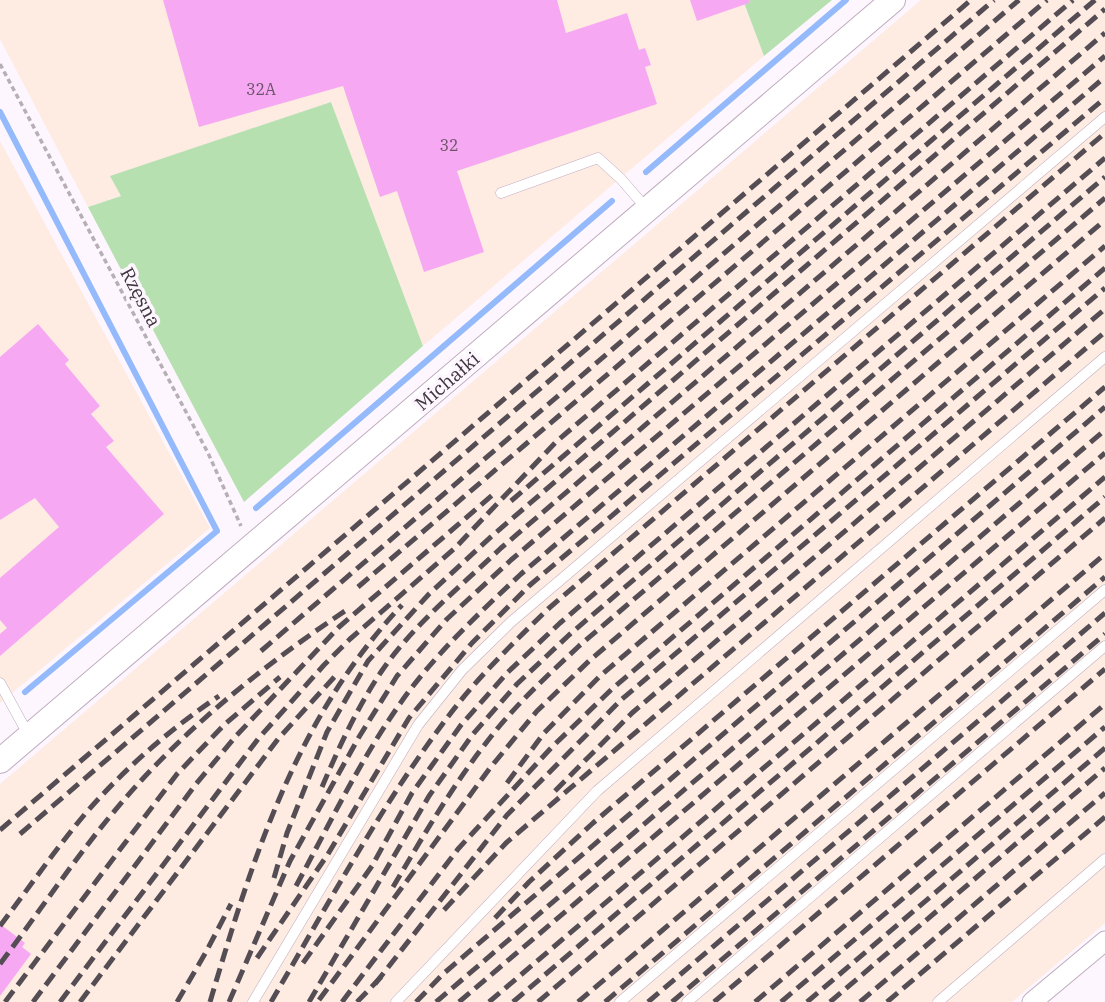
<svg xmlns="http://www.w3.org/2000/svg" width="1105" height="1002" viewBox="0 0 1105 1002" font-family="'IBM Plex Serif',serif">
  <rect width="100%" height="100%" fill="#fef6fe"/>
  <g fill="#feebe2">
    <polygon points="0,0 743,0 764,56 423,346 331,102 111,176 121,196 88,207 0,39"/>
    <polygon points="921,0 1105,0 1105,923 1012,1002 0,1002 0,784"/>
    <polygon points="0,141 210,528 0,703"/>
  </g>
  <g fill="#b7e0b0">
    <polygon points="743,0 832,0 764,56"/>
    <polygon points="331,102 423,346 244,502 88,207 121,196 110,176"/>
  </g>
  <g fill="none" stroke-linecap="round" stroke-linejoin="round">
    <g stroke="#94bafc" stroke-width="6">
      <polyline points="0,112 217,531 25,692"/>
      <polyline points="646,172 846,0"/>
      <polyline points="256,508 612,201"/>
    </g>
  </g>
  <g fill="#f6a9f2">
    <polygon points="163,0 557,0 566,33 627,13 639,50 645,48 651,65 645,67 657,104 457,171 484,252 424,272 397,191 380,197 343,86 199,127"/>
    <polygon points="690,0 749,0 749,3 697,21"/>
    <polygon points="38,324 69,360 65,364 100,406 91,414 114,441 106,447 164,514 0,656 0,634 7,628 0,620 0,578 59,527 35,498 0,520 0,357"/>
    <polygon points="0,924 25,943 22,947 31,954 0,996"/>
  </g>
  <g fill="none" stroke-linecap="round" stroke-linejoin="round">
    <g stroke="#bfacbe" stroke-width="11">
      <g id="service">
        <polyline points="501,193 598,158 621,179 647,209"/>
        <polyline points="0,683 29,736"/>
        <polyline points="253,1002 418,725 462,670 511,622 1105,117"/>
        <polyline points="396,1002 597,791 1105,357"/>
        <polyline points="620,1002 1105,590"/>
        <polyline points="687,1002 1105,646"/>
        <polyline points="938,1002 1105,859"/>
      </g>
    </g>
    <g stroke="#bfacbe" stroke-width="21">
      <polyline id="minor" points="1032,1002 1105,941"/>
    </g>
    <g stroke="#bfacbe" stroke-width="26">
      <polyline id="tertiary" points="0,761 893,0"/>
    </g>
    <polyline stroke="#b7afb6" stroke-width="3.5" stroke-dasharray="5 3.5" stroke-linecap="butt" points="0,64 208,453 241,526"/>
    <use href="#service" stroke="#fff" stroke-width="10"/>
    <use href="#minor" stroke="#fff" stroke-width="19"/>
    <use href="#tertiary" stroke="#fff" stroke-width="24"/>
    <g stroke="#554d54" stroke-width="5" stroke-dasharray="14 7" stroke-linecap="butt">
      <polyline points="511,501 1095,0"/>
      <polyline points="358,587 1047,0"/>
      <polyline points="261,651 1019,0"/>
      <polyline points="507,783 544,733 600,676 1105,246"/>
      <path d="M322,787C339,747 357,708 381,672C412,626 461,586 501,548L1105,33"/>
      <polyline points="555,791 632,713 1105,309"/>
      <polyline points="0,830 971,0"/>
      <polyline points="20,834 994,0"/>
      <polyline points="274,878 287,833 327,732 368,661 429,594 493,535 1105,9"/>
      <path d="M296,886C328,827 358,764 397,708C431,658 477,615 521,574L1105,77"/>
      <path d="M393,887C422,838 451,788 486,743C513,707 546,677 579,646L1105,198"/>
      <polyline points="444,910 506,843 1105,332"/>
      <polyline points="495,918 529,882 593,823 1105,387"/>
      <path d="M0,926C28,889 55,850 85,814C124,769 169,730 219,696"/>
      <polyline points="257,958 328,854 409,718 472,643 530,585 1105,98"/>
      <polyline points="303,963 372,866 412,793 461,725 508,672 560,623 1105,158"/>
      <path d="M0,964C45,904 87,840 137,785C198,718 270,661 345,611"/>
      <polyline points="375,984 507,815 621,700 1105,288"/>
      <polyline points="319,1000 490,768 537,711 589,661 1105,220"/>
      <polyline points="5,1002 177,774 224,725 280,677"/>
      <polyline points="33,1002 196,784 236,736 339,627 496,492"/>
      <polyline points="60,1002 258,739 324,665 350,639 455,548 557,441 1073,0"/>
      <polyline points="80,1002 278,739 337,674"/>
      <polyline points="177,1002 206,952 231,904"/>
      <path d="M210,1002C253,857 296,718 402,605"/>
      <polyline points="229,1002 290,861 359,737 397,676 447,619 511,560 1105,56"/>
      <path d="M271,1002C327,906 380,807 447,718C477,678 512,644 548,609L1105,133"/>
      <polyline points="309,1002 429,796 473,734 517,684 569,635 1105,177"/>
      <polyline points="342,1002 458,849 552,747 612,689 1105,268"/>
      <polyline points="357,1002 382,976"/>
      <polyline points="416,1002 443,974 1105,407"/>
      <polyline points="436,1002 1105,430"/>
      <polyline points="459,1002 1105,453"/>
      <polyline points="489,1002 1105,477"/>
      <polyline points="513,1002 1105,497"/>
      <polyline points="538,1002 1105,518"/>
      <polyline points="578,1002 1105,554"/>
      <polyline points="605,1002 1105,577"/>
      <polyline points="648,1002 1105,613"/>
      <polyline points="672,1002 1105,634"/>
      <polyline points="714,1002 1105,669"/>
      <polyline points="755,1002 1105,704"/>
      <polyline points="781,1002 1105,727"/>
      <polyline points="807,1002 1105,748"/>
      <polyline points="830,1002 1105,768"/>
      <polyline points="860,1002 1105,793"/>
      <polyline points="887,1002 1105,817"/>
    </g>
  </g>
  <g text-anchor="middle" stroke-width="7" stroke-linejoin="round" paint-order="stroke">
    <g font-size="16" fill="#6c536a">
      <text x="261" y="95">32A</text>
      <text x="449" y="151">32</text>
    </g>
    <g font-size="19" fill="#3e363d" stroke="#fef6fe">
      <text transform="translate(141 297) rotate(62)" y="7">Rzęsna</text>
      <text transform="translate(447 381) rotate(-41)" y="7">Michałki</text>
    </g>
  </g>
</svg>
